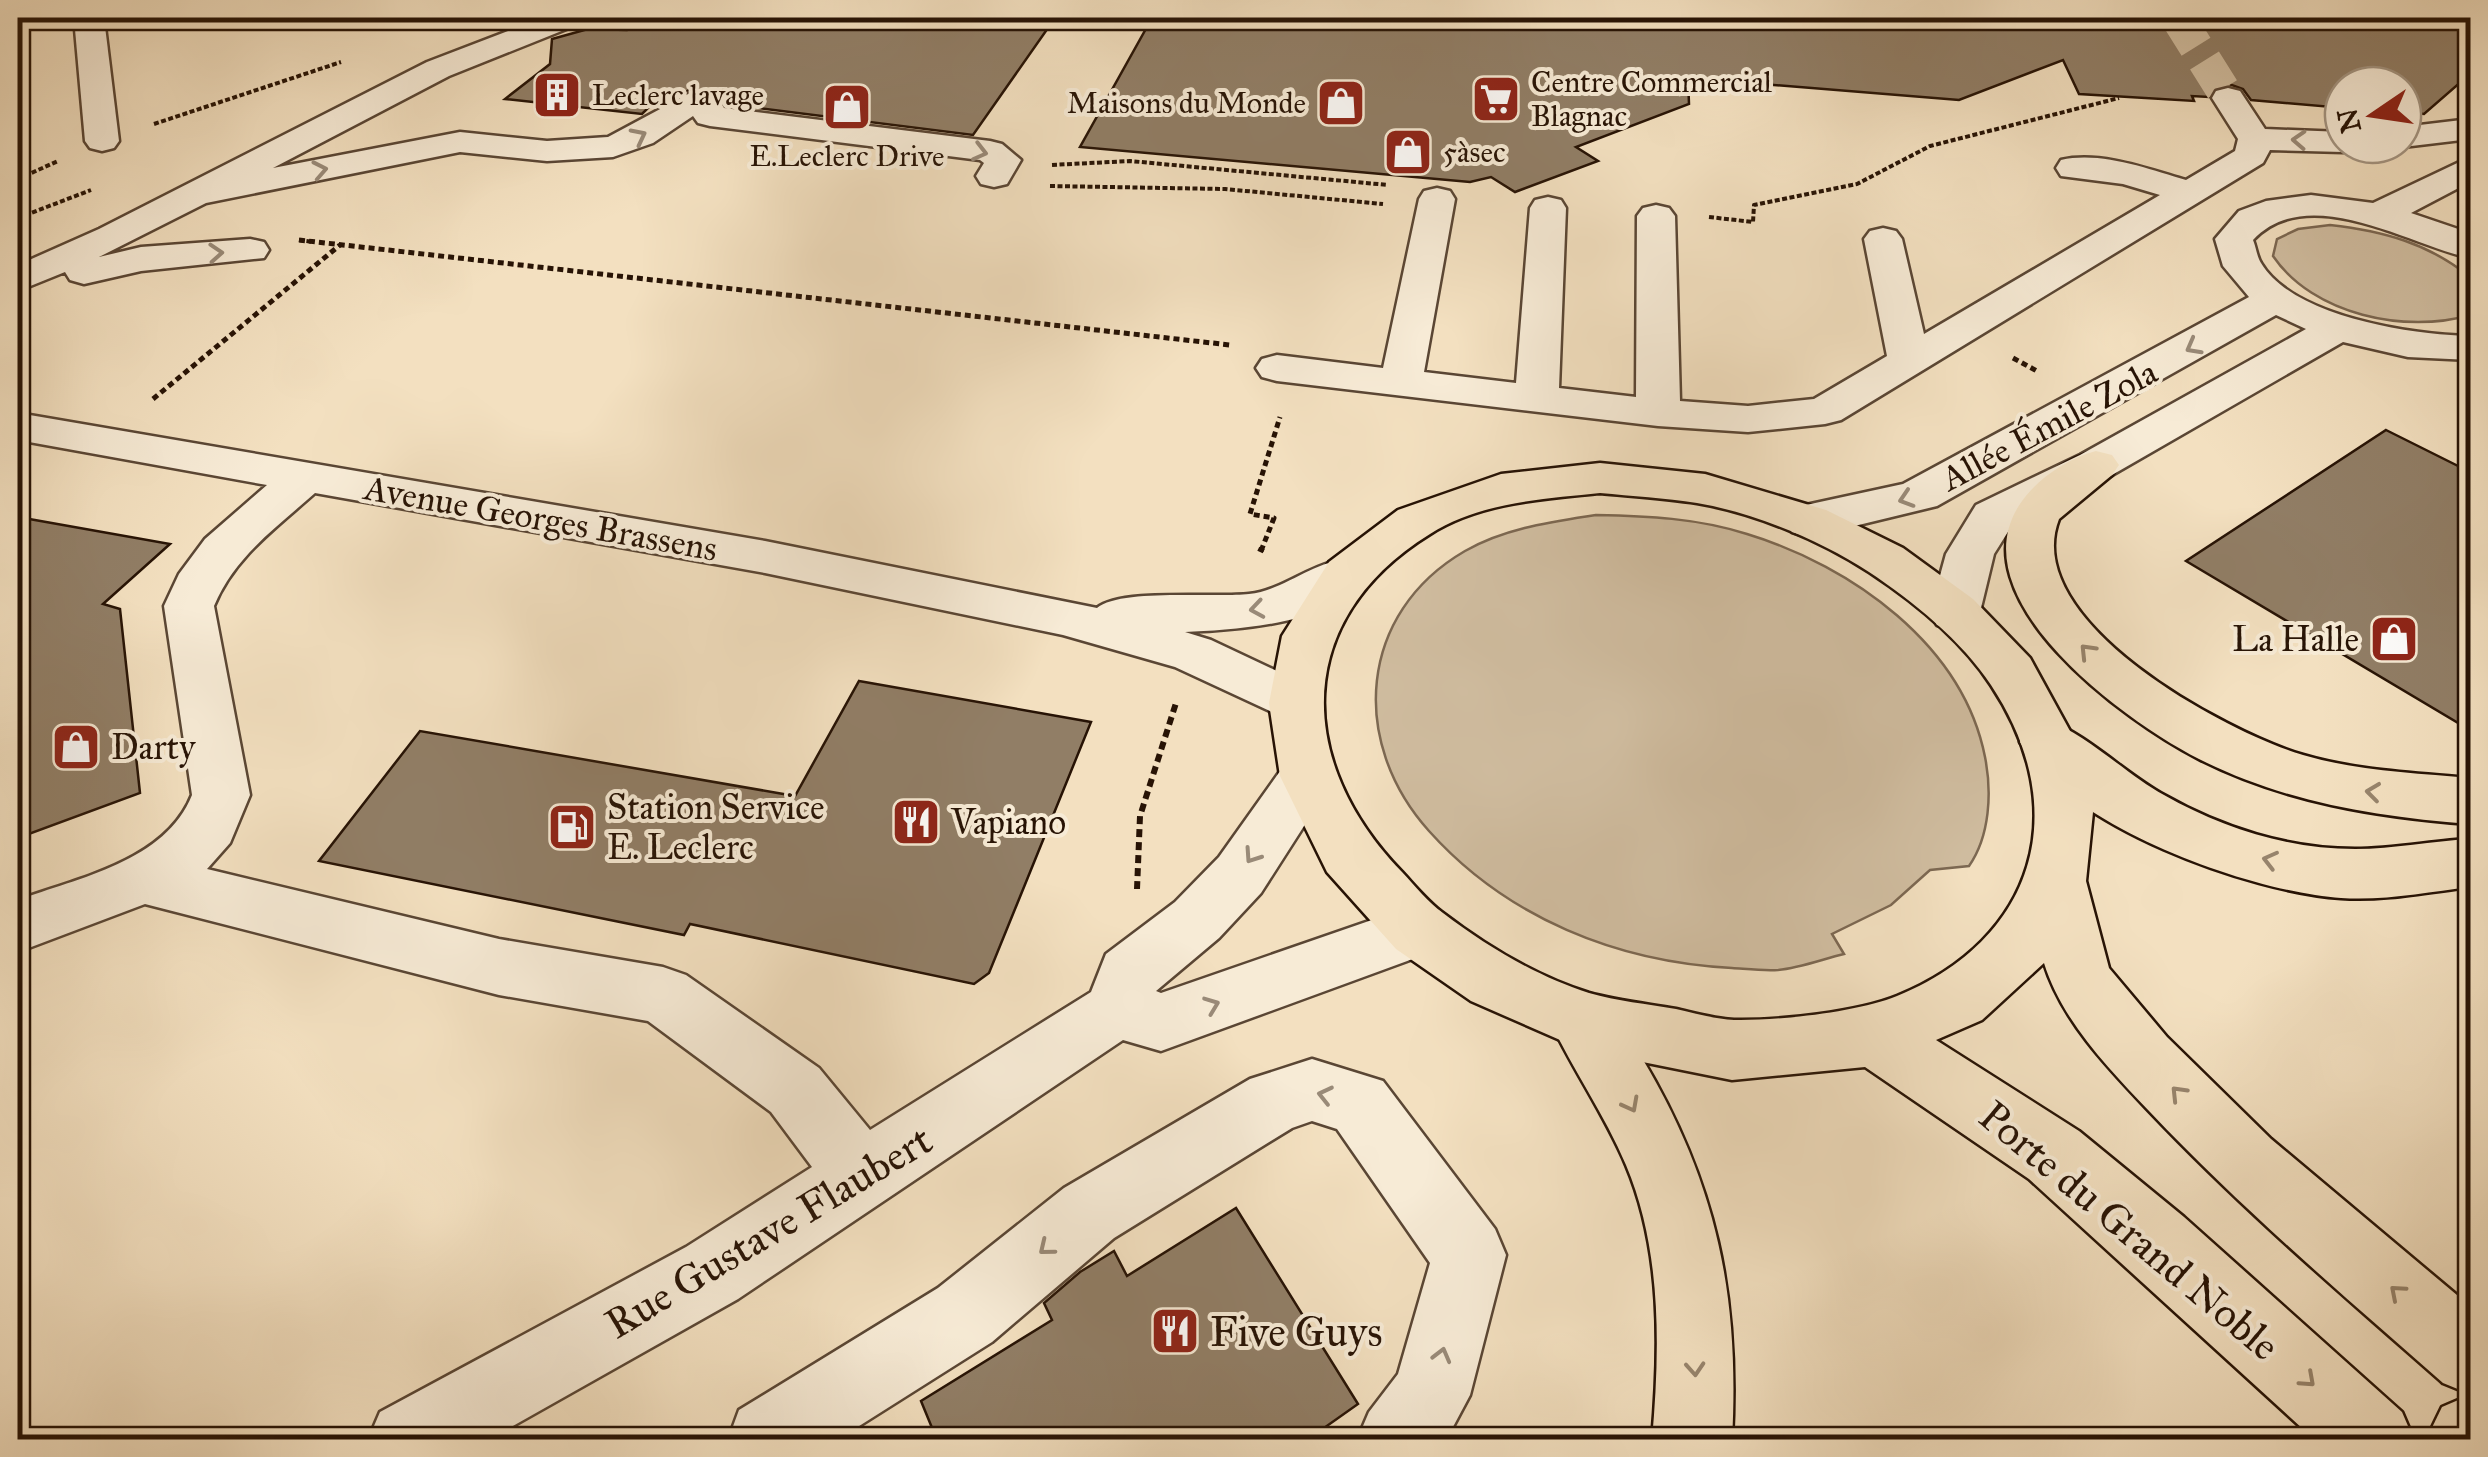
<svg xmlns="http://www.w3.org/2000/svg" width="2488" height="1457" viewBox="0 0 2488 1457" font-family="'IM FELL Great Primer',serif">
  <rect width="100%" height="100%" fill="#f3e0c0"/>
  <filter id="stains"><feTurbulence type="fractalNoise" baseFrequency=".002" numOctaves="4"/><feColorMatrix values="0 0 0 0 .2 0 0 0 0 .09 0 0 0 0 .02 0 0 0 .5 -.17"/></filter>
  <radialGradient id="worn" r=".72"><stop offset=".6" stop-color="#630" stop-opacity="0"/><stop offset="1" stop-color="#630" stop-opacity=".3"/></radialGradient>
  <g fill="#d0bda0" stroke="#7c6852" stroke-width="2.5">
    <path d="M2330,225C2383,231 2428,243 2470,277V315C2406,334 2313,315 2273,256L2277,239L2298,229Z"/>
    <path d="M1596,515C1647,516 1697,518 1747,534C1852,566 1963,645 1985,757C1992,792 1990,836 1969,866L1930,870L1891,905L1832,934L1844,954C1823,959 1800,968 1778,970C1763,971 1747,969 1732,968C1617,962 1507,918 1429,831C1349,742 1358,613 1465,551C1505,528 1551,522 1596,515Z"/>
  </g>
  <g fill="#917e66" stroke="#271305" stroke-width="2.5">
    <polygon points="641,18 1055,18 973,135 726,104 720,96 691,89 658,106 651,105 642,114 505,99 550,64 552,39 588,29 627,30"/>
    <polygon points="1152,18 2470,18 2470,74 2424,114 2403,112 2403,85 2343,85 2343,108 2251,100 2243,89 2229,84 2215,87 2209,97 2192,96 2194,101 2079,94 2063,60 1959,100 1688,78 1689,104 1576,147 1598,161 1515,192 1491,177 1470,182 1080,147"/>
    <polygon points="2386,430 2470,472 2470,730 2186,561"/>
    <polygon points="18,517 170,544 103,604 120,609 140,793 18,838"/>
    <polygon points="859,681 1091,722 989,973 974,984 690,924 684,935 319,861 420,731 795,796"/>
    <polygon points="1236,1208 1358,1404 1307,1440 937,1440 921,1401 1052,1320 1044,1303 1080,1272 1114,1251 1127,1276"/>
  </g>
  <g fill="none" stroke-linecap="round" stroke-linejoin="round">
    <polyline stroke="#d4c1a4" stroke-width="34" stroke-dasharray="34 16" stroke-linecap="butt" points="2178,18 2228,98"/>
    <g stroke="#5a4634" stroke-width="5">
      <g id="minor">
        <polygon points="74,18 104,18 119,141 114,148 102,151 90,148 85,141"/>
        <polygon points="542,18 583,18 579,24 449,76 273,168 460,132 547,141 608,137 690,93 719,100 724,108 990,141 1002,144 1021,160 1007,184 994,187 981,184 976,176 984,163 980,160 710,126 698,123 693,116 653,143 613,157 547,161 460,152 206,203 99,257 141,247 250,239 264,242 269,250 264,258 141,271 84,284 70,280 65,272 18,291 18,265 99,229 427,62"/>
        <path d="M2228,88L2240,91L2265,129L2343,132V145H2358L2343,152L2270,150L2263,163L1841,420L1825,424L1748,432L1658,426L1277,381L1262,377L1256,368L1262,359L1277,355L1383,368L1419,199L1424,191L1437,188L1450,191L1455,199L1424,372L1516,383L1530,208L1535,200L1548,197L1561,200L1566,208L1559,388L1636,397L1637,216L1643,208L1656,205L1669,208L1675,216L1680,401L1748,406L1814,399L1887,356L1864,239L1870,231L1883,228L1896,231L1902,239L1924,334L2160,195L2123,184L2061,176L2056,168L2061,160C2101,151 2148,169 2186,180L2235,151L2238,139L2212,98L2216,91Z"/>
        <polygon points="2470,119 2470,139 2403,147 2394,145 2403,145 2403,127"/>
        <path d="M2470,157V182L2411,213L2470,233V258C2409,245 2308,181 2253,240C2256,247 2257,257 2261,263C2293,317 2413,335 2470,336V360L2408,357L2343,342L2112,475L2011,527L1994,554L1980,612L1973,625L1955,630L1937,625L1930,612L1946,554L1976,505L2080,455L2306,329L2276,315L1937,506L1809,537L1792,532L1785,521L1792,510L1806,505L1903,484L2249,297L2223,266L2215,239L2239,211L2266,201L2311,195L2373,203Z"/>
        <path d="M18,413L765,541L1097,608C1120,588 1215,598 1249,594C1290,590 1323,550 1365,562L1372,574C1342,623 1237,630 1185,632L1211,640L1315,689L1323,703L1315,717L1296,723L1175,667L1063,635L765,573L315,493C277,527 234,557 214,606L250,795L230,843L207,869L499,939L663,967L686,975L819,1068L870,1130L1091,992L1106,954L1175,902L1219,857L1288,760L1308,754L1328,760L1336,776L1261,893L1219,938L1156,991L1161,993L1418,904L1440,911L1449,930L1440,949L1161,1051L1123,1040L738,1299L488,1440H368L380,1412L686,1247L812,1167L771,1112L648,1021L499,995L145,904L18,952V900C78,878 166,861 192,795L164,606L179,574L205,539L267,485L18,440Z"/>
        <polygon points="1312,1059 1383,1081 1495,1229 1506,1255 1470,1395 1446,1440 1357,1440 1369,1412 1398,1374 1430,1263 1337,1129 1312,1121 1292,1128 1114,1238 992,1342 837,1440 728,1440 739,1410 938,1288 1064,1188 1250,1079"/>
      </g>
    </g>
    <g stroke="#271305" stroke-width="5">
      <path id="major" d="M1600,463L1705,474L1826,510L1903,548L1973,599L2030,658L2076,742L2093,812L2086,881L2109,968L2167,1037L2271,1139L2470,1306V1394L2443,1383C2343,1295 2242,1209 2150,1112C2109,1069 2062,1021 2044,963L1982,1020L1936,1040L2079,1131L2184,1217L2402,1412L2414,1440H2315L2029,1179L1865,1067L1732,1080L1583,1050L1471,1001L1396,949L1327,872L1280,776L1269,703L1282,636L1329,562L1398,510L1501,474ZM1600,493C1632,496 1665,498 1697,503C1755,513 1820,540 1869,572C1913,601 1962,641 1991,685C2074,810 2036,939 1897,996C1858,1012 1777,1021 1734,1020C1715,1019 1694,1013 1676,1009C1647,1004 1617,1001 1589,993C1538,977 1486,946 1443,913C1428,902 1415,886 1402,872C1295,762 1292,619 1430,534C1480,502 1543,499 1600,493Z"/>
    </g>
    <g stroke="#271305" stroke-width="5">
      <g id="highway">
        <path d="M2096,451L2112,455L2119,465L2112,475L2059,519C2019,621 2226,732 2303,755C2357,771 2415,773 2470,778V824C2377,817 2284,802 2199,759C2126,722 1953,597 2022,501C2038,478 2069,458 2096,451Z"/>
        <path d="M2048,721C2084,732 2127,775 2164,795C2222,828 2289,849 2355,849C2394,849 2432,841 2470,839V887C2428,892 2384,901 2341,898C2250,892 2066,826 2020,742L2028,727Z"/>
        <path d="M1583,992C1589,994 1599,996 1605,1000C1620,1010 1632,1042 1642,1058C1716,1182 1740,1295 1732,1440H1652C1660,1349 1662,1250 1626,1165C1605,1115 1573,1070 1550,1021L1560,1000Z"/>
        <polygon points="2470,1395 2470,1440 2426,1440 2442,1407"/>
      </g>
    </g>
    <g stroke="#271305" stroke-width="4" stroke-dasharray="5 2.5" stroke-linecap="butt">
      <polyline points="154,124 341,62"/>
      <polyline points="1052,165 1130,161 1388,185"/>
      <polyline points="18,179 58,161"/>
      <polyline points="1050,186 1225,189 1383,204"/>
      <polyline points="1709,217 1753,222 1754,205 1857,184 1930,146 2119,98"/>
      <polyline points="18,218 91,190"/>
      <polyline points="299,240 314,242"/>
    </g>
    <g stroke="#271305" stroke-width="5" stroke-dasharray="6 4" stroke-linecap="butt">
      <polyline points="299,240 1230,345"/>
      <polyline points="2013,358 2037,371"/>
      <polyline points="153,399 340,245"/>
      <polyline points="1261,551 1274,518 1250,514 1280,417"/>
    </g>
    <g stroke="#271305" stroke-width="6" stroke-dasharray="8 5" stroke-linecap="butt">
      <polyline points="1260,552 1262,548"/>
      <polyline points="1137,889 1140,816 1176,703"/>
    </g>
    <use href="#minor" fill="#f7ebd6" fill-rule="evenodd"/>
    <use href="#major" fill="#f3e0c0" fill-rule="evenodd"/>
    <use href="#highway" fill="#f3e0c0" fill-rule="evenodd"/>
  </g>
  <defs><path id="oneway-chevron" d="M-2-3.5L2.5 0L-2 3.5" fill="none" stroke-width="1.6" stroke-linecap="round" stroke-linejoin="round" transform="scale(2.5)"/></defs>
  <g stroke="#998a78">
    <use href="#oneway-chevron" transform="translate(639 136) rotate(-27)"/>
    <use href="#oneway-chevron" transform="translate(2299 140) rotate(-177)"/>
    <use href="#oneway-chevron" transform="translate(980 152) rotate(14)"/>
    <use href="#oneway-chevron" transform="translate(320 170) rotate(-11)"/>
    <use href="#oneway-chevron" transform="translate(216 253) rotate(-4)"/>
    <use href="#oneway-chevron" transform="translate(2193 347) rotate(151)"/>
    <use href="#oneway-chevron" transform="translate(1906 499) rotate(162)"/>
    <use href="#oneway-chevron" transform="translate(1257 609) rotate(171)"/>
    <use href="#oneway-chevron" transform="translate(1252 856) rotate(124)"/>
    <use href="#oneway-chevron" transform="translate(1212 1005) rotate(-21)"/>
    <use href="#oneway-chevron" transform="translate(1325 1095) rotate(-167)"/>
    <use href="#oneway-chevron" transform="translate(1046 1248) rotate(141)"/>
    <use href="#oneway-chevron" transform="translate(1442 1355) rotate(-75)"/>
  </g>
  <g stroke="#97846c">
    <use href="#oneway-chevron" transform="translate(2087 651) rotate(-134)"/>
    <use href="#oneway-chevron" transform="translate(2373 792) rotate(-173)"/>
    <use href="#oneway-chevron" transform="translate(2270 860) rotate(-166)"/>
    <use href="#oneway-chevron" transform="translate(2178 1093) rotate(-134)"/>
    <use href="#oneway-chevron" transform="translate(1631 1105) rotate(62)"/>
    <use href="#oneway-chevron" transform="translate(2397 1292) rotate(-139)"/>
    <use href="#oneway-chevron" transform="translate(1695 1369) rotate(86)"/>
    <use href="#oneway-chevron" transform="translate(2308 1380) rotate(42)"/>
  </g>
  <defs>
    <g id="building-square" transform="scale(2.5)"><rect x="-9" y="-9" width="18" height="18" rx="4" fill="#8f2418" stroke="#f7ebd6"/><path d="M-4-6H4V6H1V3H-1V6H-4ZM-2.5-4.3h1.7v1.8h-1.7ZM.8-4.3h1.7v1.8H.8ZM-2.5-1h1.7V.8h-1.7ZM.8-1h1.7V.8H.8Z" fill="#fff"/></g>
    <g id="supermarket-square" transform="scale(2.5)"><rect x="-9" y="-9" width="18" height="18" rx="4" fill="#8f2418" stroke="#f7ebd6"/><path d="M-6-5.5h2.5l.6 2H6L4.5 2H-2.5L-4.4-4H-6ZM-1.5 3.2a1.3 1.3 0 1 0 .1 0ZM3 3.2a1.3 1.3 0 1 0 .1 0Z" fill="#fff"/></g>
    <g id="shop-square" transform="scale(2.5)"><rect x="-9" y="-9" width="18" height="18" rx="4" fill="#8f2418" stroke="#f7ebd6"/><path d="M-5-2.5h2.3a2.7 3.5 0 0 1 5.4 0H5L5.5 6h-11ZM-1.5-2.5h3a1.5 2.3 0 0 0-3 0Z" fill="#fff"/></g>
    <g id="restaurant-square" transform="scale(2.5)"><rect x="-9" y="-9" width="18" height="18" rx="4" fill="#8f2418" stroke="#f7ebd6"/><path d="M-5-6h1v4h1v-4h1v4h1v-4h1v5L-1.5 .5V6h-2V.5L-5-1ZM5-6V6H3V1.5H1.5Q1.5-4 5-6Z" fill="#fff"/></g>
    <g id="fuel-square" transform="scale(2.5)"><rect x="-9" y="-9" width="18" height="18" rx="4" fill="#8f2418" stroke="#f7ebd6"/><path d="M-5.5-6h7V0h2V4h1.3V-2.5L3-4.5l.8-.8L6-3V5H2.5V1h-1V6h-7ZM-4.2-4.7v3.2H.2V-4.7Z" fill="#fff"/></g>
  </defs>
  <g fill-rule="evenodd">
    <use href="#building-square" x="557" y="95"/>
    <use href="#supermarket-square" x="1496" y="99"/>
    <use href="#shop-square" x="1341" y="103"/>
    <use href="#shop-square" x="847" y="107"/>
    <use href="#shop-square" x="1408" y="152"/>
    <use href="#shop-square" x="2394" y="639"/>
    <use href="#shop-square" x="76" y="747"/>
    <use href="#restaurant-square" x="916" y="822"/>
    <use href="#fuel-square" x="572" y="827"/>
    <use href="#restaurant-square" x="1175" y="1331"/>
  </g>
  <g text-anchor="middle" stroke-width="8" stroke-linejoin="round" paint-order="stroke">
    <g font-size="30" fill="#271305" stroke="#f7ebd6" text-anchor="start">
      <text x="1531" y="92">Centre Commercial<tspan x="1531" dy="34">Blagnac</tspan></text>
      <text x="592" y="105">Leclerc lavage</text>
      <text x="1306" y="113" text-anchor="end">Maisons du Monde</text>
      <text x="1443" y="162">5àsec</text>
      <text x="847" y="166" text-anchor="middle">E.Leclerc Drive</text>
    </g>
    <g font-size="35" fill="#271305" stroke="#f7ebd6">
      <text transform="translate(2049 425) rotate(-28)" y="12">Allée Émile Zola</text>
      <text transform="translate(541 518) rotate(10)" y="12">Avenue Georges Brassens</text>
    </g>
    <g font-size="35" fill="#271305" stroke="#f7ebd6" text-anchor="start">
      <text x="2359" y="651" text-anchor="end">La Halle</text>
      <text x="111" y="759">Darty</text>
      <text x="607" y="819">Station Service<tspan x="607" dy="40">E. Leclerc</tspan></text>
      <text x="951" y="834">Vapiano</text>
    </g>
    <g font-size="42" fill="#271305" stroke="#f7ebd6">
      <text transform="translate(2130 1230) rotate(40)" y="15">Porte du Grand Noble</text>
      <text transform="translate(768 1231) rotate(-31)" y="15">Rue Gustave Flaubert</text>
    </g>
    <g font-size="42" fill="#271305" stroke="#f7ebd6" text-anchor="start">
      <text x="1210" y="1346">Five Guys</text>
    </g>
  </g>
  <rect width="2488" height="1457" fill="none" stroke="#f3e0c0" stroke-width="60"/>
  <rect x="20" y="20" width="2448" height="1417" fill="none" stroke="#271305" stroke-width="5"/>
  <rect x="30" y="30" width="2428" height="1397" fill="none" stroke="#271305" stroke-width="2.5"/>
  <g transform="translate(2373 115) rotate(257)"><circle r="48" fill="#f7ebd6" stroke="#a49582" stroke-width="2.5"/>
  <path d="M0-8L18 38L0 25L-18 38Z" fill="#8f2418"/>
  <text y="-15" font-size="28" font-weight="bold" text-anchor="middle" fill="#271305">N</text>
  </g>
  <rect width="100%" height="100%" filter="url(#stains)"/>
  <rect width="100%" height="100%" fill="url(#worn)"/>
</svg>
